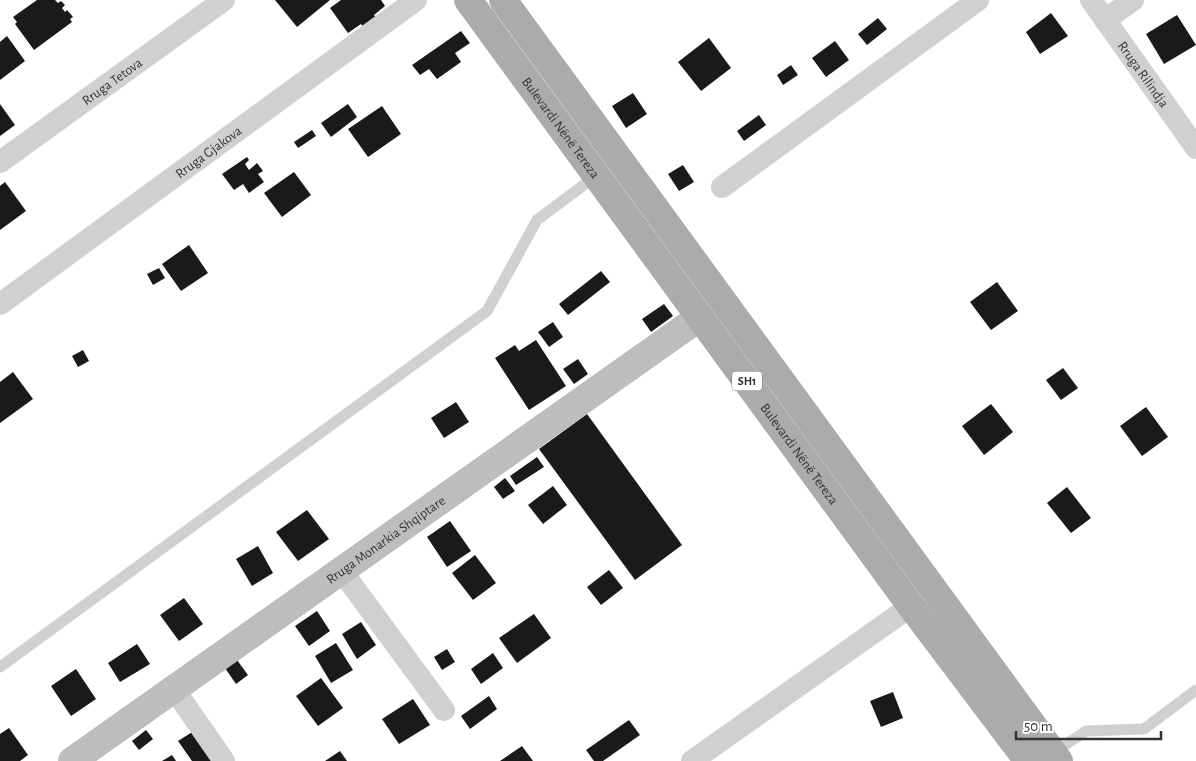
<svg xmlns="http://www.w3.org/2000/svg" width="1196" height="761" viewBox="0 0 1196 761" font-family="'Alegreya Sans',sans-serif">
  <rect width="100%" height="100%" fill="#fff"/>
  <g fill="#1a1a1a">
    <polygon points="37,0 55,0 58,3 61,1 65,5 62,8 65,12 67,10 73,17 70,19 72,22 34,50 15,24 17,22 13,17"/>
    <polygon points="275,0 330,0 297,27"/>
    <polygon points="341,0 381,0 385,6 374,15 377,19 364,28 361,24 348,33 330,8"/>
    <polygon points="1051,13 1068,36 1040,54 1026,32"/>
    <polygon points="1177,15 1196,45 1164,64 1146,34"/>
    <polygon points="878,18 887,29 867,45 858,34"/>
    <polygon points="461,31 470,43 455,53 461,62 437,79 429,69 420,75 412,65"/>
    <polygon points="7,36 25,61 0,80 0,42"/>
    <polygon points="709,38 731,68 701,91 678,62"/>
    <polygon points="835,41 849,60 826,77 812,58"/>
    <polygon points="791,65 798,75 783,85 777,75"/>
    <polygon points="633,93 647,114 626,128 612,106"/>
    <polygon points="0,104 15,125 0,136"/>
    <polygon points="348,104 357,117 331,137 321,123"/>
    <polygon points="382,106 401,134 368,157 348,129"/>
    <polygon points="759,115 766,125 744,141 737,131"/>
    <polygon points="312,130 316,136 298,148 294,142"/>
    <polygon points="247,157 249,160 245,164 249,170 257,163 263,171 258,174 264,182 249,193 243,184 234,190 222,174"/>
    <polygon points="683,165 694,182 679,191 668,174"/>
    <polygon points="294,172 311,195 282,217 264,193"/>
    <polygon points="5,182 26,211 0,230 0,186"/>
    <polygon points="189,245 208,273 181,291 162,264"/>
    <polygon points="159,268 165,278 153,285 147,274"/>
    <polygon points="601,271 610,282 568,315 559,304"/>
    <polygon points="997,282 1018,311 991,330 970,302"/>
    <polygon points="664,304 673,316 651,332 642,319"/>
    <polygon points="553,322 563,337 549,347 538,332"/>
    <polygon points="536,340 566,386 529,410 495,358 515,345 519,351"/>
    <polygon points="83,350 89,361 78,367 72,356"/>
    <polygon points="578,359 588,374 574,384 563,369"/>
    <polygon points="1063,368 1078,388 1061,400 1046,380"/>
    <polygon points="13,372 33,399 0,423 0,382"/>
    <polygon points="456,402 469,422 444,438 431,418"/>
    <polygon points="991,404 1013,432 984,455 962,426"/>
    <polygon points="1146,407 1168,437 1142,456 1120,426"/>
    <polygon points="587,414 682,545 635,580 539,449"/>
    <polygon points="537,457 544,467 516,485 510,476"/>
    <polygon points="505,478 515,491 503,499 494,487"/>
    <polygon points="553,486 567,505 543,524 528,505"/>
    <polygon points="1067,487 1091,518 1071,533 1047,503"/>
    <polygon points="307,510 329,539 298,561 276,532"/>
    <polygon points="450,521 471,551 447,567 427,537"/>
    <polygon points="258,546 273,573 252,586 236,559"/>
    <polygon points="475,555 496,583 473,600 452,573"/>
    <polygon points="609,570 623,588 601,605 587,587"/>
    <polygon points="184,598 203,624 179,641 160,615"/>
    <polygon points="317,611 330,631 309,646 295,626"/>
    <polygon points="534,614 551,638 517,663 499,638"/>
    <polygon points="361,622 376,645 357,659 342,634"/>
    <polygon points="336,643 353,670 331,683 315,656"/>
    <polygon points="137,644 150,664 120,682 108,663"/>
    <polygon points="447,649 455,662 442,670 434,657"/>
    <polygon points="493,653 503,668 481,684 471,669"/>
    <polygon points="237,660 248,675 236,684 225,668"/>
    <polygon points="76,669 96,699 71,716 51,686"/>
    <polygon points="321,678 343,708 318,726 296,696"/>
    <polygon points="893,692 903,718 881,727 870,701"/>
    <polygon points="489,696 497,709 470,729 461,716"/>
    <polygon points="413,699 430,725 399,744 382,719"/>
    <polygon points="629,720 640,735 603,761 594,761 586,750"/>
    <polygon points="9,728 28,755 20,761 0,761 0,734"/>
    <polygon points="197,729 213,761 192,761 178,741"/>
    <polygon points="146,730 153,739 139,750 132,741"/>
    <polygon points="522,746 533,761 500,761"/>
    <polygon points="340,751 347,761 325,761"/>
    <polygon points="172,755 176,761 162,761"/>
  </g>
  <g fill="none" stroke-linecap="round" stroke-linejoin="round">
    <g stroke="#d0d0d0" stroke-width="11">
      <polyline points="0,667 487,311 537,220 596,176"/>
      <polyline points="1053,753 1086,731 1144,729 1196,690"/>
    </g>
    <g stroke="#d0d0d0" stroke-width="22">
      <path id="s1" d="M1091,0L1196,148"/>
      <polyline points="1105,20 1133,0"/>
      <path id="s2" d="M0,162L224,0"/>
      <polyline points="722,187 978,0"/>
      <path id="s3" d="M0,304L416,0"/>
      <polyline points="341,570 444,710"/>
      <polyline points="174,689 224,761"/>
      <polyline points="692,761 911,606"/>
    </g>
    <path stroke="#bdbdbd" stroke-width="28" id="s4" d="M72,761L700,317"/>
    <g stroke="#ababab" stroke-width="28">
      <path id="s5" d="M468,0L911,606L1028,761"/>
      <polyline points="503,0 1059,761"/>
    </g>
  </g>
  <g text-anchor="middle" stroke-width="5" stroke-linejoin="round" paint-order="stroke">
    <rect fill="#fff" stroke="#707070" stroke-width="1" x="732" y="371.5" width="30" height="19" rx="4"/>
    <g font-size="12" font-weight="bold" fill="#333">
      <text x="747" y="385">SH1</text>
    </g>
    <g font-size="14" fill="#333" stroke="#fff">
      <text dy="5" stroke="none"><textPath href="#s1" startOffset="91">Rruga Rilindja</textPath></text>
      <text dy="5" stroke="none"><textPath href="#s2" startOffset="138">Rruga Tetova</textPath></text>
      <text dy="5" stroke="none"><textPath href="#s5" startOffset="158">Bulevardi Nënë Tereza</textPath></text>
      <text dy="5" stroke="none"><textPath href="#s3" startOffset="258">Rruga Gjakova</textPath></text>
      <text dy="5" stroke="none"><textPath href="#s5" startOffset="562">Bulevardi Nënë Tereza</textPath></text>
      <text dy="5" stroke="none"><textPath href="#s4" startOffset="384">Rruga Monarkia Shqiptare</textPath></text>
    </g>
  </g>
  <path d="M1016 731v8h145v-8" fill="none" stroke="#333333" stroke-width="2.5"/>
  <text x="1024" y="731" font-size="15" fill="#333333" stroke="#ffffff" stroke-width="4" paint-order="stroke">50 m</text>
</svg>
